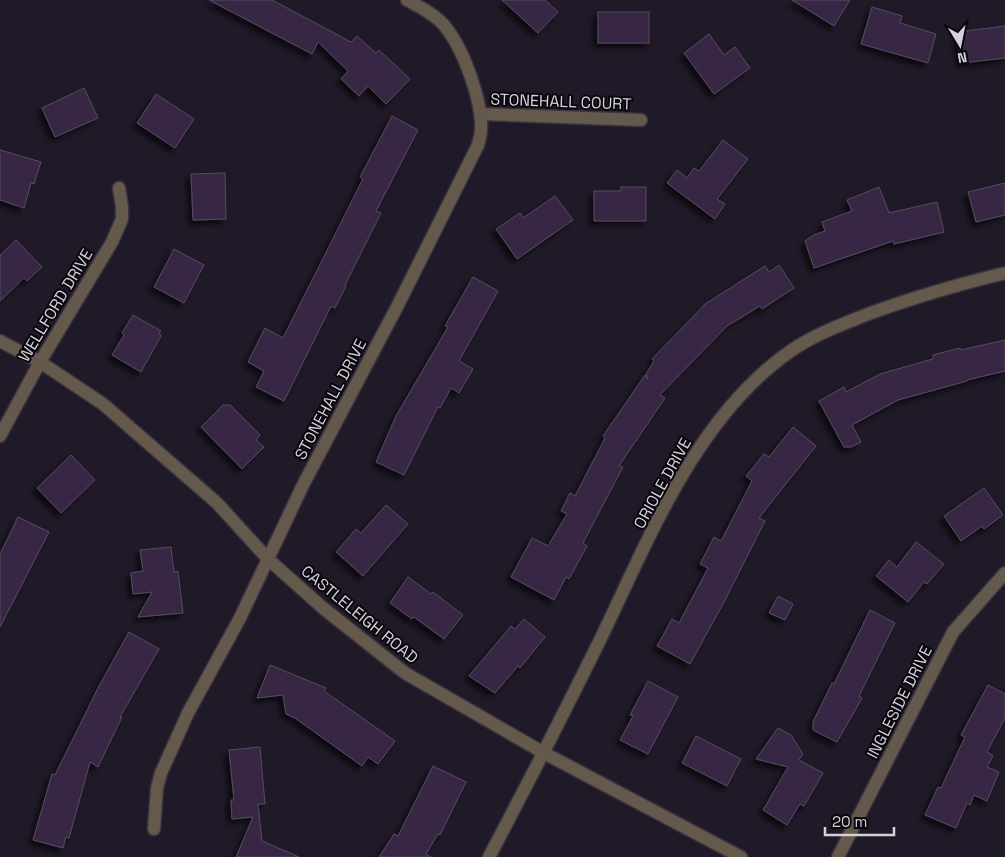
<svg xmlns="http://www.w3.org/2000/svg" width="1005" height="857" viewBox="0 0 1005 857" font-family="'Space Grotesk',sans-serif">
  <defs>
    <filter id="shadow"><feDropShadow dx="-4.5" dy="4.5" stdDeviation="2.5" flood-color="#0009"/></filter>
  </defs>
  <rect width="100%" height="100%" fill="#201928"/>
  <g fill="#372644" stroke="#564d5e" filter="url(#shadow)">
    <polygon points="209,0 272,0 351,42 357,36 376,53 379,50 410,79 386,104 368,86 359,96 341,79 348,71 318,42 312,54"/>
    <polygon points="502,0 545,0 558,12 538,33"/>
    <polygon points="792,0 850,0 834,26"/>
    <polygon points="872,7 902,16 900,23 936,34 928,63 861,44"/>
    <rect x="598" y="12" width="51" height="31"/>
    <polygon points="1005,26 1005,58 961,63 957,32"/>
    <polygon points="709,34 724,55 735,47 750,68 714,94 684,53"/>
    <polygon points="84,88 98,118 55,137 42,108"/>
    <polygon points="156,94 194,119 175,148 137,123"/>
    <polygon points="392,116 418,130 376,211 381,213 345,285 346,286 335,308 331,306 284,401 256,387 264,371 248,362 265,328 283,338 363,179 360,177"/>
    <polygon points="723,140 748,159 717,199 725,204 715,219 667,183 677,170 687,178 694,168 699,171"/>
    <polygon points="0,150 41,162 34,184 31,183 24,208 0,200"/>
    <polygon points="225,173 226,219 193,220 191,174"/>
    <polygon points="1005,183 1005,215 976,222 968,192"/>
    <polygon points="621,187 646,187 646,221 594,221 594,191 621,191"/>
    <polygon points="879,187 889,213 937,202 944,232 894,244 893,241 814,268 805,241 814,235 825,231 822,222 852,211 847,200"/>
    <polygon points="555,196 573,220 517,259 496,229 520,213 523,218"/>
    <polygon points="16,240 42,267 27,281 24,278 0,301 0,255"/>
    <polygon points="174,249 204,265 184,303 154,287"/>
    <polygon points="779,265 794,288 762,309 760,306 727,326 660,395 665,398 619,466 623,467 583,543 587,546 569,579 566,577 554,600 511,577 532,538 548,546 567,514 561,511 570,493 575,496 605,438 603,436 645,375 648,379 646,374 654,361 652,359 705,304 765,266 769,272"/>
    <polygon points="473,277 498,291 459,361 473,369 459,393 451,388 440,408 438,407 404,475 376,462 396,416 448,327 445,326"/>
    <polygon points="133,315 161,331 159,333 161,336 141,372 112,355 124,335 122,333"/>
    <polygon points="1005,340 1005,371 967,380 967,381 898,400 852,425 861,442 851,447 844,447 819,401 844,387 846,392 880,374 933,359 933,355 960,348 961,350"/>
    <polygon points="223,405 230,405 260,435 256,440 264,447 242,469 201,427"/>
    <polygon points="793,427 816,446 759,518 765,521 723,604 690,664 657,646 672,619 679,623 708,568 700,564 714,537 721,541 752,481 746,476 764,454 769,457"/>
    <polygon points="71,455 95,480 61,513 37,488"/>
    <polygon points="984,488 1003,515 984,529 982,526 961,541 944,516"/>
    <polygon points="386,505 408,524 363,576 336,552 356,529 361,533"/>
    <polygon points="18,517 49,532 0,627 0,554"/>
    <polygon points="916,542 944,564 927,584 924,582 908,602 876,576 889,560 897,567"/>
    <polygon points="171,547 174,572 178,571 183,613 138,617 152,592 133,594 131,573 143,571 140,550"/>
    <polygon points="408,577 431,594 433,592 463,615 444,639 414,617 412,619 390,603"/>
    <polygon points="778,596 793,604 785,620 769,613"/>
    <polygon points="870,610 895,623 859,696 862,698 837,742 813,730 813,722 832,683 834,684"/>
    <polygon points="524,619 545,637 520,668 518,666 495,693 469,676 511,626 515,629"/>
    <polygon points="129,632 159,649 120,717 122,717 98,767 90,762 69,838 66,837 63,848 33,840 52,774 55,775 99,686"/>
    <polygon points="270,665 326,688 324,691 395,741 378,764 368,757 362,766 295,718 286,714 283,695 257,698"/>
    <polygon points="648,681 678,697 648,754 620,740 633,716 630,715"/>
    <polygon points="988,685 1005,694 1005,718 987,752 993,756 987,767 999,772 987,801 974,795 970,805 967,803 956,828 925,815 938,787 941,788 965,737 961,735"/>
    <polygon points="778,728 791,735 803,754 799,760 823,773 804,806 800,804 787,825 763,810 788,767 756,759"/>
    <polygon points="696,736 741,759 727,786 682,763"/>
    <polygon points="260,747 265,804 258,804 262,841 299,857 236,857 253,817 232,819 231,800 234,800 229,750"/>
    <polygon points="433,766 466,782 440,835 438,834 426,854 431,857 379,857 394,834 398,836"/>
  </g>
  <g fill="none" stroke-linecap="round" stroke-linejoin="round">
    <g stroke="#393341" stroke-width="15">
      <g id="street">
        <polyline points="480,114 641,120"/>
        <polyline points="0,341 40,362 103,404 217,503 268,559 323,608 405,673 544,753 741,857"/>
        <polyline points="0,436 40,362 112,242 122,219 122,207 119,188"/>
        <path d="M154,829L157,788L161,773L188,713L240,618L303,485L398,305L478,145C479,140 481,135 481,130C483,103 464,51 447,29C438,16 420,7 407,0"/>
        <path d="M489,857C527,785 564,713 600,640C649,539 696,416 792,350C814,335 838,326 863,316C910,298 956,285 1005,273"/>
        <polyline points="838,857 953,632 1005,573"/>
      </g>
    </g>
    <use href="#street" stroke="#64594b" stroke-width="12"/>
  </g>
  <g text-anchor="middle" stroke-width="4" stroke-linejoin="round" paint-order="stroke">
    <g font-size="16" fill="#d5d1db" stroke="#09060c">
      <text transform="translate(561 101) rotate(2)" y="6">STONEHALL COURT</text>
      <text transform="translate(55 305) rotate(-59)" y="6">WELLFORD DRIVE</text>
      <text transform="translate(330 399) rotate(-62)" y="6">STONEHALL DRIVE</text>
      <text transform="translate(662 483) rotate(-61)" y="6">ORIOLE DRIVE</text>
      <text transform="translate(360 614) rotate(39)" y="6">CASTLELEIGH ROAD</text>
      <text transform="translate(899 702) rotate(-63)" y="6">INGLESIDE DRIVE</text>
    </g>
  </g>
  <g transform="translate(960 45) rotate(170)" stroke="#09060c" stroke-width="4" paint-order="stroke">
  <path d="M0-4L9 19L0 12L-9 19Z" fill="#d5d1db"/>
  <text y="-8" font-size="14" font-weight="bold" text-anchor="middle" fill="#d5d1db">N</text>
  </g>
  <path d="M825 827v8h69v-8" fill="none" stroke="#d5d1db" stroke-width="2.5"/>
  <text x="832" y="827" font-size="15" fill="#d5d1db" stroke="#09060c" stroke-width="4" paint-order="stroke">20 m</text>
</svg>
